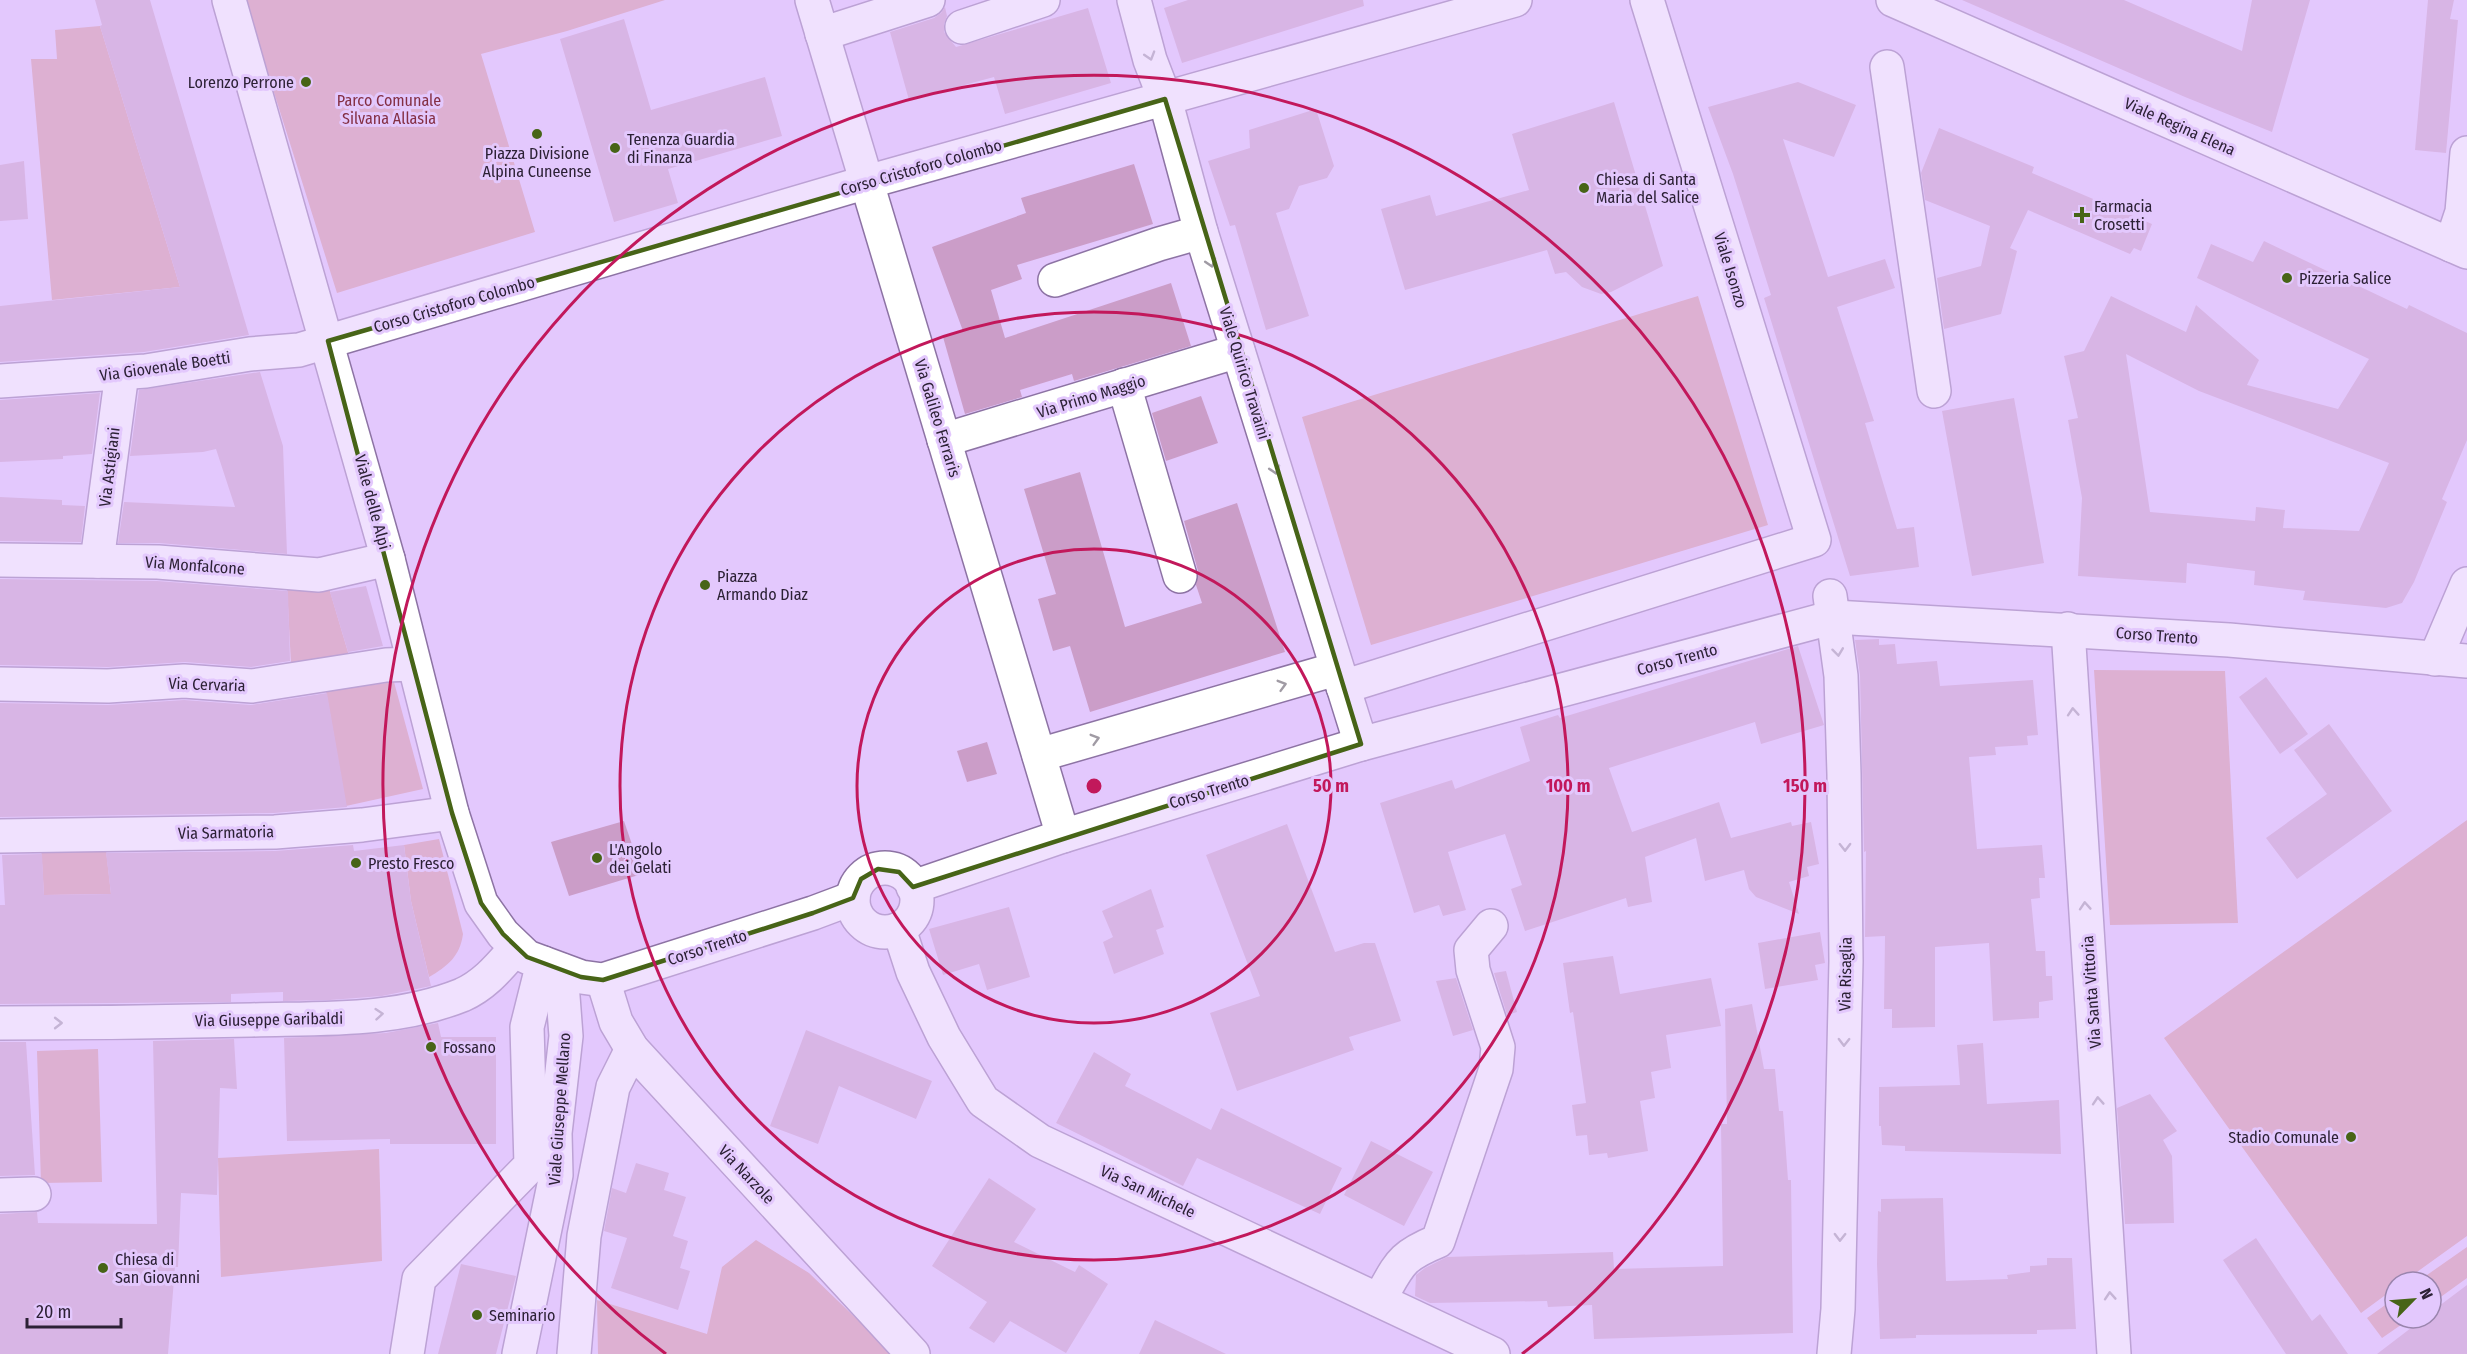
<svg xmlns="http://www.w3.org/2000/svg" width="2467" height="1354" viewBox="0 0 2467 1354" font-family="'Fira Sans Condensed',sans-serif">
  <rect width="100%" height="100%" fill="#e3c8fd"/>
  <g fill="#d5929d">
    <polygon points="245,0 665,0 567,31 481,54 535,232 337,293"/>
    <polygon points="100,26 180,287 52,300 31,59 57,59 55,30"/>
    <polygon points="1698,296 1768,525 1371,645 1302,417"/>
    <polygon points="287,586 329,588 350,659 291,664"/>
    <polygon points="2094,670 2225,671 2238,923 2110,925"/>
    <polygon points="394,682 423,789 346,806 326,691"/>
    <polygon points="2467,820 2467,1236 2403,1282 2395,1282 2395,1288 2361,1313 2164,1038"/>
    <path d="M439,839L463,934C460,956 448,966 429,977L411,901L404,845Z"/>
    <polygon points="105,841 111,894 44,895 41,846"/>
    <polygon points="98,1049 102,1182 41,1183 37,1051"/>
    <polygon points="379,1149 382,1261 221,1277 218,1158"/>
    <polygon points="756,1240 809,1273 893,1354 598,1354 597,1300 707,1334 722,1267"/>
    <polygon points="2467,1247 2467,1278 2431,1304 2431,1282 2417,1282"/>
    <polygon points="2395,1298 2395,1318 2411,1318 2382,1338 2367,1318"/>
  </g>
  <g fill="#cb9dc8" fill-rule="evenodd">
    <polygon points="95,0 150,0 249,335 144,352 0,362 0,306 180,287 100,26 102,25"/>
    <polygon points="1188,0 1363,0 1364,6 1182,63 1164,8"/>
    <polygon points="1962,0 2124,0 2242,51 2252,0 2310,0 2272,132 2185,97"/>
    <polygon points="2428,0 2454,0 2450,19 2458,20 2446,153 2415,150"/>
    <polygon points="945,7 947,16 944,24 944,32 956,47 1088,8 1111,83 1005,114 994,77 909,100 890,32 934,18 941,13"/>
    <polygon points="624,19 651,110 765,77 782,136 668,169 678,203 614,222 560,39"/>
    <polygon points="1798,82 1856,105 1834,157 1783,139 1828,277 1885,259 1895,288 1837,307 1874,421 1865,423 1897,529 1914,527 1919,567 1850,576 1764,298 1771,295 1733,174 1708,107"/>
    <polygon points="1614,102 1663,266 1611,292 1601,294 1582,287 1566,272 1555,274 1547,250 1405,290 1381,209 1430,195 1436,216 1529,190 1512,134"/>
    <polygon points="1316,109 1334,166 1327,178 1299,186 1289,209 1276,213 1309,316 1266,330 1235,225 1230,226 1208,161 1250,148 1249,130"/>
    <polygon points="1939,128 2034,167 2032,173 2152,224 2141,251 2134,248 2130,254 2028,210 2010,248 2017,251 2001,314 1944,329 1937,278 1981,266 1990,226 1925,200 1921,173"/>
    <polygon points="24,161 28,219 0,221 0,165"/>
    <polygon points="1134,164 1153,224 1017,265 1022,279 991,290 1005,338 1171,283 1191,346 1074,381 1072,374 1020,390 1022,397 965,414 943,337 963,331 932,247 1026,213 1021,198"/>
    <path d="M2264,241L2407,309L2409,305L2467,333V440L2442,499L2447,502L2414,582L2402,603L2386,608L2303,600L2305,591L2254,585L2255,571L2187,563L2186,583L2078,576L2082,498L2068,420L2078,418L2064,356L2084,351L2111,296L2186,332L2196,305L2259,360L2247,385L2338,409L2369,359L2197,278L2211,244L2253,262ZM2126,354L2199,391L2389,463L2359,531L2283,528L2285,510L2256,507L2255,521L2150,512Z"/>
    <polygon points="260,372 283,446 287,554 159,543 118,543 124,502 235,507 216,449 203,452 130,456 139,390"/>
    <polygon points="100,393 92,454 63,456 63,459 0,462 0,400"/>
    <polygon points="1201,396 1218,443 1166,461 1152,413"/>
    <polygon points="2014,398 2044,563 1972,576 1942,411"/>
    <polygon points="1080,472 1125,627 1202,603 1196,585 1198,571 1184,521 1237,503 1285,652 1090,712 1070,646 1053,651 1038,599 1056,594 1024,489"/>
    <polygon points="0,497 62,500 62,505 85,506 81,542 0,541"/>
    <polygon points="0,579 157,581 288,591 290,661 251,667 185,662 108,667 0,665"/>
    <polygon points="366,586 383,646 348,652 330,592"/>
    <polygon points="1879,639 1879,645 1895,644 1897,664 1937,661 1940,686 2033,680 2038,735 2027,736 2028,745 1995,747 1996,755 1969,757 1977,849 2042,845 2045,878 2039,878 2040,898 2031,899 2036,951 2045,951 2046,976 2052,976 2053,1000 2039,1002 2039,1018 1993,1021 1989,943 1935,947 1935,1027 1892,1028 1892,1009 1884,1009 1885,936 1865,937 1866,851 1864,852 1860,675 1855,640"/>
    <polygon points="1798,646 1824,725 1761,744 1755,722 1609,768 1632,832 1719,802 1731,838 1791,822 1792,826 1811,822 1819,864 1807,867 1809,876 1789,882 1799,914 1756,897 1749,889 1744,870 1705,881 1696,838 1645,857 1652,902 1628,907 1626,898 1525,931 1511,889 1522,885 1505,834 1448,852 1466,910 1443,916 1439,905 1414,913 1380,803 1452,780 1455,789 1530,761 1520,727 1558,715 1560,718"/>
    <polygon points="2266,677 2308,734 2280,754 2239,697"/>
    <polygon points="327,693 347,807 274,813 0,817 0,703 108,705 184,700 251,705"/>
    <polygon points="2329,724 2392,811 2297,879 2266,838 2327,794 2294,750"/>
    <polygon points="987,742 997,774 967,782 957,751"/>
    <polygon points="624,821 642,874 569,896 551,842"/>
    <polygon points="1287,824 1335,952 1364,943 1375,943 1401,1021 1349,1037 1354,1050 1237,1091 1210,1013 1260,996 1206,855"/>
    <polygon points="353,845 354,851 404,845 411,901 431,986 382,996 330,1000 283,1001 283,992 231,994 231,1002 0,1004 0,905 5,905 2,855 42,854 44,895 111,894 106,853 275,851"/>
    <polygon points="1151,889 1164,927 1156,930 1164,954 1114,974 1103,942 1113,937 1102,911"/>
    <polygon points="1009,907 1030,977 987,990 979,964 943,975 929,929"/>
    <polygon points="1820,932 1825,963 1815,965 1818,980 1765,989 1758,943"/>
    <polygon points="1613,956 1620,994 1711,978 1721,1026 1666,1035 1671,1068 1651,1072 1655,1098 1640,1101 1648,1151 1608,1158 1607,1153 1589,1155 1587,1135 1576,1136 1572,1105 1586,1103 1573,1012 1570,1013 1563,963"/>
    <polygon points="1506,971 1517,1012 1507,1015 1494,973"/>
    <polygon points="1456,978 1473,1030 1453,1036 1436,981"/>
    <polygon points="1752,1004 1764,1069 1775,1069 1779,1111 1783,1111 1788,1180 1791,1180 1793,1333 1594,1339 1592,1305 1548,1307 1547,1301 1430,1303 1415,1296 1416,1275 1425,1268 1447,1257 1613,1252 1614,1269 1723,1266 1721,1124 1727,1124 1725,1009"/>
    <polygon points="438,1023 441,1037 496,1037 496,1144 390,1144 390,1139 287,1141 284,1038 386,1033"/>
    <polygon points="806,1030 932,1081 916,1119 839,1086 818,1144 770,1126"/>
    <polygon points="234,1039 237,1089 220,1088 217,1195 181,1193 178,1267 175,1267 168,1354 0,1354 0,1214 37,1212 38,1223 157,1224 153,1041"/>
    <polygon points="0,1042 26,1042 35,1175 0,1176"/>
    <polygon points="1983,1043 1987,1104 2059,1100 2061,1154 1905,1151 1905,1146 1882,1145 1881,1126 1879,1126 1879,1087 1960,1085 1957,1045"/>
    <polygon points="1094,1052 1131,1074 1125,1086 1211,1130 1221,1108 1342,1168 1320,1214 1197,1158 1183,1186 1056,1123"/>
    <polygon points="2150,1094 2177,1131 2163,1140 2172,1156 2174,1223 2125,1224 2117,1108"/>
    <polygon points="1371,1141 1433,1172 1404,1226 1344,1195"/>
    <polygon points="636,1163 669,1173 664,1190 686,1197 673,1236 688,1241 680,1268 690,1271 678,1310 611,1288 627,1238 604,1231 612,1188 626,1193"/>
    <polygon points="989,1178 1036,1209 1014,1242 1075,1272 1079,1265 1108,1284 1066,1353 1010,1321 994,1343 969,1328 987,1302 932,1266"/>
    <polygon points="1943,1198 1946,1281 2008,1279 2007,1275 2030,1272 2030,1266 2047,1265 2047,1258 2072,1258 2076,1329 2037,1330 2037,1334 1916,1335 1916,1338 1880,1339 1877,1264 1878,1211 1881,1212 1881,1199"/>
    <polygon points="2256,1238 2312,1321 2320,1314 2348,1354 2286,1354 2223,1260"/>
    <polygon points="461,1264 516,1276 496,1354 438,1354"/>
    <polygon points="2467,1285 2467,1354 2377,1354 2424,1318 2431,1318 2431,1312"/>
    <polygon points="1155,1320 1226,1354 1139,1354"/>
  </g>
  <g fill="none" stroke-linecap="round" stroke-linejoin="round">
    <g stroke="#8d73a4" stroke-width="36">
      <g id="minor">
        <polyline points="229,0 388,559 452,813 481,903 503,934 527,957 581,977 603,980 813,913 853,898"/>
        <polyline points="812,0 1063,836"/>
        <polyline points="1134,0 1150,60 1165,99 1201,232 1361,744"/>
        <polyline points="962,27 1043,0"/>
        <polyline points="822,34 928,0"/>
        <polyline points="1887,67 1934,391"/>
        <polyline points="2451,245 2462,212 2467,153"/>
        <polyline points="1055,280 1159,244 1201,232"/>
        <polyline points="0,381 146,371 250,354 299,350 867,182 1515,0"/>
        <polyline points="1124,385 1180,576"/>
        <polyline points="944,440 1238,351"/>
        <polyline points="0,560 158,562 319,575 388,559"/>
        <polyline points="97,561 122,373"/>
        <polyline points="1830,596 1841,676 1844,774 1846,961 1838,1309 1834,1354"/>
        <polyline points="2068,629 2114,1354"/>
        <polyline points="2435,659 2467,584"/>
        <polyline points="0,684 108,686 184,681 252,686 386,665 413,664"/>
        <polyline points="1343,687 1814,540 1647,0"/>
        <polyline points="1039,755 1336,669"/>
        <polyline points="0,836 275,832 362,825 452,813"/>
        <circle cx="885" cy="900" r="32"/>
        <polyline points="913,887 1063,836 1361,744 1834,617 2229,640 2467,661"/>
        <polyline points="899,929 913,972 944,1037 983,1101 1040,1141 1493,1354"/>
        <polyline points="603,980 616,1022 632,1049 913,1354"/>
        <path d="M0,1023C84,1023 167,1022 251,1020C321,1018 395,1022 462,995C485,985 500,966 516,948"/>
        <polyline points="0,1195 34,1194"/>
        <path d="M1379,1300C1400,1264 1399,1257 1438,1241L1496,1069L1498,1047L1473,970L1471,950L1491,926"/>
        <polyline points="407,1354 419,1279 531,1165 527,1027 543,963"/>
        <polyline points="519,1354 556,1175 555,1133 566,1036 561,970"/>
        <polyline points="574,1354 584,1236 613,1087 632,1049"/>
      </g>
    </g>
    <g stroke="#8d73a4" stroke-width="36">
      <polyline id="major" points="1893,0 2467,252"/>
    </g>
    <use href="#minor" stroke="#fff" stroke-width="33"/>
    <use href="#major" stroke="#fff" stroke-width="33"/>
  </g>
  <defs><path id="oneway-chevron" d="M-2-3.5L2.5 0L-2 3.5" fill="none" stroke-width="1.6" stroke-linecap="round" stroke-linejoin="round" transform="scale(1.5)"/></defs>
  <g stroke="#a09ba4">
    <use href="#oneway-chevron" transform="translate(1150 56) rotate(73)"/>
    <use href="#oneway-chevron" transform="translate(1211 263) rotate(73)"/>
    <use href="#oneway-chevron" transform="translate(1275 470) rotate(73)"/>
    <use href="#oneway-chevron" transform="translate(1838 652) rotate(83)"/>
    <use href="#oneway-chevron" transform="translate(1282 685) rotate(-16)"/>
    <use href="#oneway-chevron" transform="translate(2073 712) rotate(-94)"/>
    <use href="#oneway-chevron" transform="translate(1095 739) rotate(-16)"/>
    <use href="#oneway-chevron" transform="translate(1845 847) rotate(89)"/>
    <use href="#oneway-chevron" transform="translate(2085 906) rotate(-94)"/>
    <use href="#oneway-chevron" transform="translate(379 1014) rotate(-5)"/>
    <use href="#oneway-chevron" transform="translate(58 1023)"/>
    <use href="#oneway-chevron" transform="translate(1844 1042) rotate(91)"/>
    <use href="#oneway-chevron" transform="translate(2098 1101) rotate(-94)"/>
    <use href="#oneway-chevron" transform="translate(1840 1237) rotate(91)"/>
    <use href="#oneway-chevron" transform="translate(2110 1296) rotate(-94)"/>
  </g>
  <path d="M0 0H2467V1354H0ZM1165,99L1361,744L913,887L899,872L878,869L861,879L853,898L813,913L603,980L581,977L527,957L503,934L481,903L452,813L328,341Z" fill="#e3c8fd" fill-opacity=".55" fill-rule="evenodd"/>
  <path fill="none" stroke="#476417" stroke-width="4.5" stroke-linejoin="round" d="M1165,99L1361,744L913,887L899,872L878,869L861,879L853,898L813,913L603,980L581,977L527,957L503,934L481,903L452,813L328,341Z"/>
  <g fill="none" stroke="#c2185b" stroke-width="3">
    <circle cx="1094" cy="786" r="237"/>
    <circle cx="1094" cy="786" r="474"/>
    <path d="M666 1354A711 711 0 1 1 1522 1354"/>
  </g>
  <g fill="#476417" stroke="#e3c8fd" stroke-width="2">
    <circle cx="306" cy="82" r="6"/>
    <circle cx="537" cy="134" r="6"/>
    <circle cx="615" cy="148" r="6"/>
    <circle cx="1584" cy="188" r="6"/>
    <path d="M2079 206h6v6h6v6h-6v6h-6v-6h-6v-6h6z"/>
    <circle cx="2287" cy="278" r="6"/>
    <circle cx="705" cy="585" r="6"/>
    <circle cx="597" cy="858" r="6"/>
    <circle cx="356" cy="863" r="6"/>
    <circle cx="431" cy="1047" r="6"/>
    <circle cx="2351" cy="1137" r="6"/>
    <circle cx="103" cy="1268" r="6"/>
    <circle cx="477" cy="1315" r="6"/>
  </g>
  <g text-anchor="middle" stroke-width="6" stroke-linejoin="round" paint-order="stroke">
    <g font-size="16" fill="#2c2135" stroke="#e3c8fd" text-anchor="start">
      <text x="294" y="88" text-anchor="end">Lorenzo Perrone</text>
      <text x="627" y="145">Tenenza Guardia<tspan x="627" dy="18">di Finanza</tspan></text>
      <text x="537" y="159" text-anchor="middle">Piazza Divisione<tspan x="537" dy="18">Alpina Cuneense</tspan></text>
      <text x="1596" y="185">Chiesa di Santa<tspan x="1596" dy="18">Maria del Salice</tspan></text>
      <text x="2094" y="212">Farmacia<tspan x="2094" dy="18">Crosetti</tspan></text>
      <text x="2299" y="284">Pizzeria Salice</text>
      <text x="717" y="582">Piazza<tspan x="717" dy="18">Armando Diaz</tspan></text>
      <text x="609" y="855">L'Angolo<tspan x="609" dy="18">dei Gelati</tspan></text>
      <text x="368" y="869">Presto Fresco</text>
      <text x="443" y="1053">Fossano</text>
      <text x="2339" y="1143" text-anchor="end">Stadio Comunale</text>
      <text x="115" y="1265">Chiesa di<tspan x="115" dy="18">San Giovanni</tspan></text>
      <text x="489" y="1321">Seminario</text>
    </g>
    <g font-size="16" fill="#842f44" stroke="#e3c8fd">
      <text x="389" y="106">Parco Comunale<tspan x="389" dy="18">Silvana Allasia</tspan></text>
    </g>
    <g font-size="16" fill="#2c2135" stroke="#e3c8fd">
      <text transform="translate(2180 126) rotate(24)" y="6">Viale Regina Elena</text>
      <text transform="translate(921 167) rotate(-16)" y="6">Corso Cristoforo Colombo</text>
      <text transform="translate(1731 270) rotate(73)" y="6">Viale Isonzo</text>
      <text transform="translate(454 304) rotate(-16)" y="6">Corso Cristoforo Colombo</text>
      <text transform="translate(165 366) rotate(-8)" y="6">Via Giovenale Boetti</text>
      <text transform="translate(1245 373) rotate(73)" y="6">Viale Quirico Travaini</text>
      <text transform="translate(1091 396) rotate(-17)" y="6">Via Primo Maggio</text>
      <text transform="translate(938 418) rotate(73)" y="6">Via Galileo Ferraris</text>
      <text transform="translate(109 467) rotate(-83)" y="6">Via Astigiani</text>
      <text transform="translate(373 502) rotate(75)" y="6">Viale delle Alpi</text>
      <text transform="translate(195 565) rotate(4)" y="6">Via Monfalcone</text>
      <text transform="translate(2157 635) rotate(4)" y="6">Corso Trento</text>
      <text transform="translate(1677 659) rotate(-15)" y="6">Corso Trento</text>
      <text transform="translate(207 684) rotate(2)" y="6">Via Cervaria</text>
      <text transform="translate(1209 791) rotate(-17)" y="6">Corso Trento</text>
      <text transform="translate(226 832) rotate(-1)" y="6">Via Sarmatoria</text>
      <text transform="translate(707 947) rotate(-18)" y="6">Corso Trento</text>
      <text transform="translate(1845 974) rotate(-89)" y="6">Via Risaglia</text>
      <text transform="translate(2091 992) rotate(-94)" y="6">Via Santa Vittoria</text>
      <text transform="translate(269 1019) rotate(-1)" y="6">Via Giuseppe Garibaldi</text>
      <text transform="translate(559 1109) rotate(-86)" y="6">Viale Giuseppe Mellano</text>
      <text transform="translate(747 1174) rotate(47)" y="6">Via Narzole</text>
      <text transform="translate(1148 1191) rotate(25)" y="6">Via San Michele</text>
    </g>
  </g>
  <circle cx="1094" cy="786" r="9" fill="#c2185b" stroke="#e3c8fd" stroke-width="3"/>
  <g font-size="18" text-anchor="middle" font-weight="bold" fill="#c2185b" stroke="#e3c8fd" stroke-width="6" stroke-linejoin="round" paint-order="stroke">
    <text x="1331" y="792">50 m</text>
    <text x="1568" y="792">100 m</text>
    <text x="1805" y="792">150 m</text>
  </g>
  <g transform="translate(2413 1300) rotate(65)"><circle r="28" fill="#e3c8fd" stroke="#9a85ad" stroke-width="1.5"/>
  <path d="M0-4.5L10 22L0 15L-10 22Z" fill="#476417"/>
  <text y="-9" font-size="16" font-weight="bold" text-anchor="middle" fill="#2c2135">N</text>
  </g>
  <path d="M27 1318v9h94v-9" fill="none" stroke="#2c2135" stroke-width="3"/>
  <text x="36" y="1318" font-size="18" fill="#2c2135" stroke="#e3c8fd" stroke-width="4.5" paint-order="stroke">20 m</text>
</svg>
